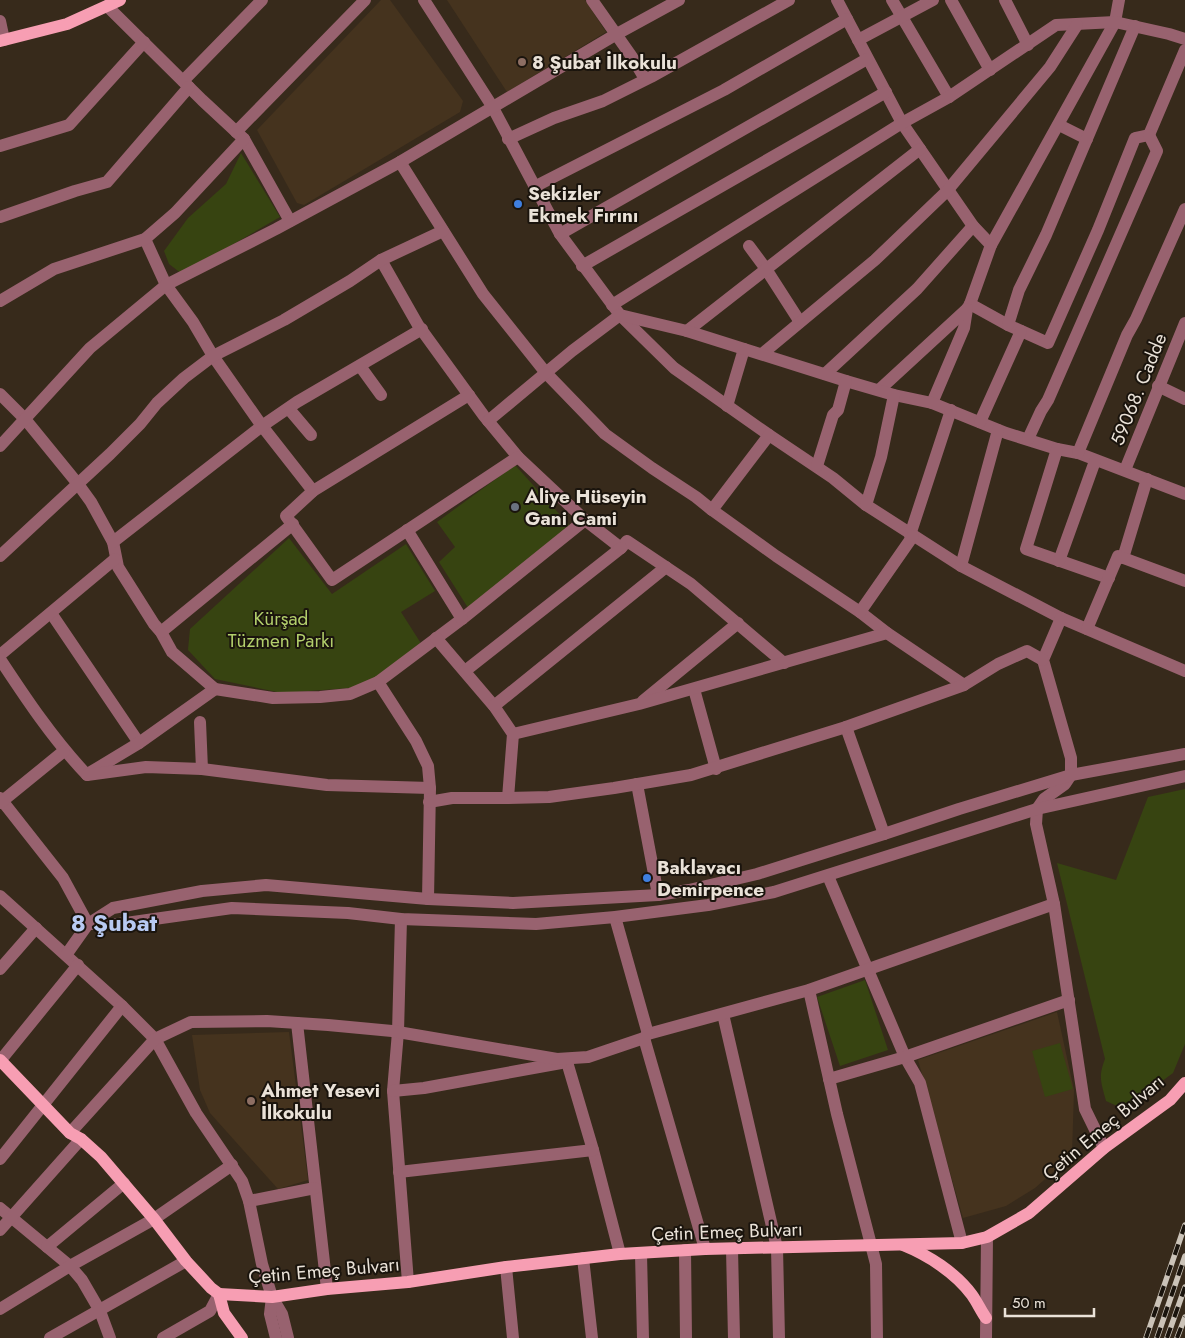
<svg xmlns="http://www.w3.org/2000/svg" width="1185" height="1338" viewBox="0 0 1185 1338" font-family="Jost,sans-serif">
  <rect width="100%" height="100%" fill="#372a1b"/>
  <g fill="#45331e">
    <polygon points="381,0 390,0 463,101 460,112 304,205 297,203 257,130"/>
    <polygon points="447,0 585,0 606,32 507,92"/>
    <polygon points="1057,1012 1074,1090 1072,1155 1035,1188 1006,1206 963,1218 918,1060"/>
    <polygon points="289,1032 308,1180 278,1189 210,1113 200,1090 192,1035"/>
  </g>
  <g fill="#374411">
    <polygon points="241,153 280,217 182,274 169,264 164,251 188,218 226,184"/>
    <polygon points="515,465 572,528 470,611 439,562 455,547 437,522"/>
    <polygon points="289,538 332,594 406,544 435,591 401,612 422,645 380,676 350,688 282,693 215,679 188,650 190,629"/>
    <path d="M1185,789V1044L1173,1073L1150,1090L1127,1106H1117L1106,1101C1101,1082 1098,1077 1105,1059L1057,863L1116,880L1148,797Z"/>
    <polygon points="865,980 888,1050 840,1066 817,997"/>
    <polygon points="1060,1043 1073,1089 1045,1097 1032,1051"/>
  </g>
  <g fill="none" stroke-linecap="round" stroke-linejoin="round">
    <g stroke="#98626f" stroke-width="12">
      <polyline points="424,0 492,106 560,234 620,315 674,368 769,435 833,478 866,505 961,566 1061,618 1185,671"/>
      <polyline points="592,0 632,57 645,79"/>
      <polyline points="837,0 902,123 973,226 991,245 970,304 967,309 964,328 932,403"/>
      <polyline points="892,0 949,97"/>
      <polyline points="951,0 990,70"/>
      <polyline points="1005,0 1028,45"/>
      <polyline points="107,6 202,100 244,139 290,221"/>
      <polyline points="0,21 4,40"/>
      <polyline points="858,40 933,0"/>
      <polyline points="183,81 262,0"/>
      <polyline points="1059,125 1087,139"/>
      <polyline points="236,132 365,0"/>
      <polyline points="1149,135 1185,50"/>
      <polyline points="508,139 554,118 603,101 651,77 789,0"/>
      <polyline points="0,146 69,125 144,42"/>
      <polyline points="400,162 483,294 546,373 605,434 652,468 696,497 712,510 776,556 860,612 887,633 964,685"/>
      <polyline points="534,187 724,90 847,19"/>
      <polyline points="0,217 75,191 107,182 189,87"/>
      <polyline points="560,234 867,59"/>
      <polyline points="145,239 166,285 193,322 213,356 262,426 313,491"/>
      <polyline points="991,245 1115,22 1119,0"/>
      <polyline points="749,246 766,269 800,322"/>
      <polyline points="381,260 418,325 484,416 518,457 585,520 621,548 627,541 691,584 784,663"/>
      <polyline points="582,266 886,92"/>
      <polyline points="0,301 54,269 145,239 175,213 244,139"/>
      <polyline points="970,304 1008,325 1048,343 1098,230 1135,138 1149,135"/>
      <polyline points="612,305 902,123 949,97 1056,25 1115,22 1169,34 1185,39"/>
      <polyline points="1008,325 1019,290 1046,235 1135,26"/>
      <polyline points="687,331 920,149"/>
      <polyline points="762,354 875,260 947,191 1050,67 1077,25"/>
      <polyline points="360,366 381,395"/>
      <polyline points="825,374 917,289 973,226"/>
      <polyline points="1158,386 1185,399"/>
      <polyline points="879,390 967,309"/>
      <polyline points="0,394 25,419 78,484 91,502 113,542 118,567 154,624 161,632 172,652 215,689 273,698 320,697 350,694 378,682 462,619 585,520"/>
      <polyline points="469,395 313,491 286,516 332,580 518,457"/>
      <polyline points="727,406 744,349"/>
      <polyline points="289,409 311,435"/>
      <polyline points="488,421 572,351 620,315 687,331 846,381 894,395 932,403 1006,433 1057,449 1078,453 1185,494"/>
      <polyline points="980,422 1021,331"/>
      <polyline points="1028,439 1041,411 1048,400 1157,151 1149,135"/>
      <polyline points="0,446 90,348 166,285 276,229 400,162 615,35 679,0"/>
      <polyline points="1057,449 1026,549 1109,578"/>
      <polyline points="1078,453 1127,335 1136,319 1185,209"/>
      <polyline points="817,466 833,415 838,410 846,381"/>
      <polyline points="1125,470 1185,323"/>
      <polyline points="866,505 881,457 894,395"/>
      <polyline points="712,510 769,435"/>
      <polyline points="407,530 462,619"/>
      <polyline points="910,535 951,410"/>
      <polyline points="113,542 262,426 297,402 422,329"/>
      <polyline points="0,556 110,454 140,424 157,403 184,378 213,356 284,320 350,281 381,260 443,231"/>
      <polyline points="1123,558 1147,479"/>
      <polyline points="1059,561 1095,461"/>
      <polyline points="961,566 998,430"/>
      <polyline points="860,612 913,536"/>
      <polyline points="51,613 139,743"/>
      <polyline points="1061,618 1043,660 1071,758 1071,775 1065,784 1044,799 1037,809 1036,824 1054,904 1085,1109 1104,1148"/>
      <polyline points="1087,629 1118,556 1185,581"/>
      <polyline points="161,632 293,524"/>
      <polyline points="436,638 494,706 513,734 508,798"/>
      <polyline points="0,655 115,559"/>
      <path d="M0,659C27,700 53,739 87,775"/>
      <polyline points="465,671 621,548"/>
      <polyline points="378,682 416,741 428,766 430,788 428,899"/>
      <polyline points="694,689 716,769"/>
      <polyline points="643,701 738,623"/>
      <polyline points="494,706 666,567"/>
      <polyline points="200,722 202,769"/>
      <polyline points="846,727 884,834"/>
      <polyline points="513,734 639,704 887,633"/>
      <polyline points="91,772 139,743 215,689"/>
      <polyline points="87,775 146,767 202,769 327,785 430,788"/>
      <polyline points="637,784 658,895"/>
      <polyline points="0,798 63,878 88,924"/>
      <polyline points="429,802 452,798 508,798 549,797 614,788 691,775 846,727 964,685 998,664 1027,651 1043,660"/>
      <polyline points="0,803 64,751"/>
      <polyline points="828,876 905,1057 920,1083 962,1243"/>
      <polyline points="0,896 122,1006 155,1039 196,1113 242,1181 249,1201 262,1264 272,1297 282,1314 288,1338"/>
      <polyline points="615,917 648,1034"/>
      <polyline points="401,919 398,1032 393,1091 408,1282"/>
      <polyline points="88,924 119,924 232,908 348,913 401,919 536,924 615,917 708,905 774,892 1037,809 1185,776"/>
      <polyline points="66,955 88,924 113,908 202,891 266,885 428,899 513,903 658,895 689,890 757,874 884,834 959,809 1071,775 1185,754"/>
      <polyline points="0,969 36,928"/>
      <polyline points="809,990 837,1114 876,1264 877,1338"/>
      <polyline points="723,1014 777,1248 779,1338"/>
      <polyline points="297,1023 327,1289"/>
      <polyline points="0,1061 78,965"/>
      <polyline points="567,1062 593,1150 620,1254"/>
      <polyline points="829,1079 905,1057 1069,1000"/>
      <polyline points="393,1091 424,1088 561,1063"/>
      <polyline points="70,1133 155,1039 191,1022 267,1021 328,1025 392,1031 557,1059 588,1057 644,1038"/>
      <polyline points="0,1159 122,1006"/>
      <polyline points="399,1172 593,1150"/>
      <polyline points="249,1201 315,1188"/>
      <polyline points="0,1208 70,1266 82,1280 100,1311 110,1338"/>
      <polyline points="0,1230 81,1139"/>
      <polyline points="47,1247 124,1183"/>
      <polyline points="705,1249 644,1038 648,1034 809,990 1054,904"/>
      <polyline points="732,1249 734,1338"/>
      <polyline points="685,1250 686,1338"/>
      <polyline points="641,1254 643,1338"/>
      <polyline points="583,1258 592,1338"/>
      <polyline points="506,1267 513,1338"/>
      <polyline points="272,1297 270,1314 276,1338"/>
      <polyline points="0,1309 70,1266 154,1219 232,1165"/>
      <polyline points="50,1338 186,1261"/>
      <polyline points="163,1338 210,1311 219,1294"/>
      <polyline points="986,1338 987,1237"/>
    </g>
    <g stroke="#f79eb3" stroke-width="12">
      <polyline points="0,41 67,24 120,0"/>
      <polyline points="0,1060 70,1133 81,1139 101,1157 154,1219 186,1261 211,1288 219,1294 224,1313 242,1338"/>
      <path d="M903,1245C928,1255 956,1273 972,1295C977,1302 981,1311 986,1318"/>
      <polyline points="219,1294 272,1297 327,1289 408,1282 506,1267 620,1254 705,1249 962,1243 987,1237 1029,1213 1104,1148 1170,1100 1185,1083"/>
    </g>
    <g stroke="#cbc3b8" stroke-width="5.5">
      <g id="rail">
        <polyline points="1146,1338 1185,1225"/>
        <polyline points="1157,1338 1185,1256"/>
        <polyline points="1167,1338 1185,1287"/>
        <polyline points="1177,1338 1185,1317"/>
      </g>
    </g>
    <use href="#rail" stroke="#1a140d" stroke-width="4" stroke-dasharray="11" stroke-linecap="butt"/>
  </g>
  <g fill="#8d6e63" stroke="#1a140d" stroke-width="2">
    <circle cx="522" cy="62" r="5"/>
    <circle cx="251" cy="1101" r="5"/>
  </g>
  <g fill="#3f7fe0" stroke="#1a140d" stroke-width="2">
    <circle cx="518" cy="204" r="5"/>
    <circle cx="647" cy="878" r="5"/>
  </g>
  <circle fill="#6b7280" stroke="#1a140d" stroke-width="2" cx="515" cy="507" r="5"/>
  <g text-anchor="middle" stroke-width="4" stroke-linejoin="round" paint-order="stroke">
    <g font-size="19" font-weight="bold" fill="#eae2d8" stroke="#1a140d" text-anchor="start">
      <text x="532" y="69">8 Şubat İlkokulu</text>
      <text x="528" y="200">Sekizler<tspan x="528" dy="22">Ekmek Fırını</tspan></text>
      <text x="525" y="503">Aliye Hüseyin<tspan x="525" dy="22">Gani Cami</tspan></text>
      <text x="657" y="874">Baklavacı<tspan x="657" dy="22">Demirpence</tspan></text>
      <text x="261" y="1097">Ahmet Yesevi<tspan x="261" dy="22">İlkokulu</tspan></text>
    </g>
    <g font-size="19" fill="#eae2d8" stroke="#1a140d">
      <text transform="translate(1138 389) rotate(-68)" y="7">59068. Cadde</text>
      <text transform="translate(1103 1127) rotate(-40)" y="7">Çetin Emeç Bulvarı</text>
      <text transform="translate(727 1231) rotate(-2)" y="7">Çetin Emeç Bulvarı</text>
      <text transform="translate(324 1270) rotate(-5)" y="7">Çetin Emeç Bulvarı</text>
    </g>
    <g font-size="19" fill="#b2ce6b" stroke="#1a140d">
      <text x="281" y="625">Kürşad<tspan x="281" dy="22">Tüzmen Parkı</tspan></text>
    </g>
    <g font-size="24" font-weight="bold" fill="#b8caf2" stroke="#1a140d">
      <text x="114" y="931">8 Şubat</text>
    </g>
  </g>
  <path d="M1005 1308v8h89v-8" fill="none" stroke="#eae2d8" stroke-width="2.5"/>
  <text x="1012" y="1308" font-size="15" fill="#eae2d8" stroke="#1a140d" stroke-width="4" paint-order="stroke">50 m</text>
</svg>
